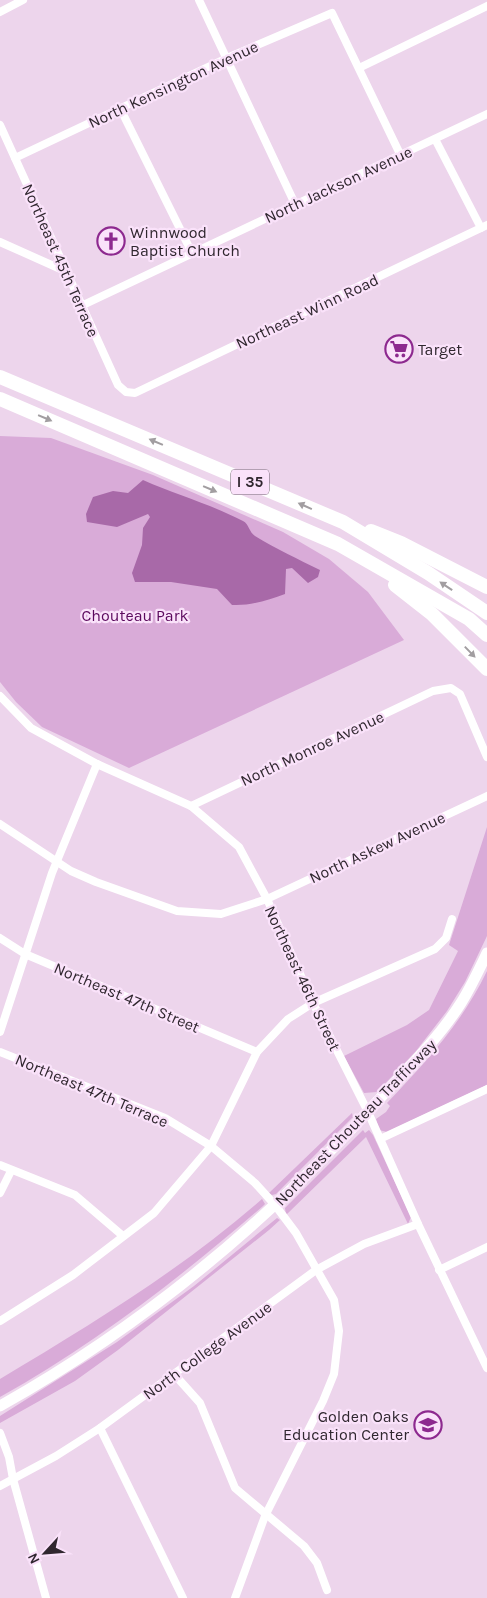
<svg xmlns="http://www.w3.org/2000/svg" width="487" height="1598" viewBox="0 0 487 1598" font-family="Karla,sans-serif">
  <rect width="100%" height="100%" fill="#edd5ec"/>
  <g fill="#d9abd8">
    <polygon points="0,436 51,438 153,475 283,532 329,559 368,592 404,640 129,768 42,727 16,702 0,682"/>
    <polygon points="487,827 487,936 465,982 447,1011 416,1051 377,1092 364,1093 344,1056 407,1025 429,1010 458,951 449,945"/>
    <path d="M487,971V1085L387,1132L379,1130L376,1119L386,1112L390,1106L387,1103C426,1062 462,1023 487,971Z"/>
    <polygon points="352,1113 353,1117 276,1194 272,1195 269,1193"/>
    <polygon points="363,1130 365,1133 369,1130 373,1135 411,1217 408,1224 366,1137 286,1215 285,1208"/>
    <path d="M262,1199L265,1204L263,1206C181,1277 95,1344 0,1397V1379C92,1324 182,1269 262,1199Z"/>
    <polygon points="277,1218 280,1220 269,1230 118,1350 75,1381 0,1423 0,1416 117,1342 194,1286"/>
  </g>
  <path fill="#a869a8" d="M143,480C177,495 210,504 243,521C249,524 249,532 255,536C276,549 298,559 320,570L318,577L308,583L292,568L286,569L285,594C268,600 251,606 232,605L217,589L171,582H135L132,573L142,545L143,528L150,517L148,514L117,527L87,522L86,514L93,497L113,491L128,493Z"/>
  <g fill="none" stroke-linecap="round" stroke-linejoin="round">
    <g stroke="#fff" stroke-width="8">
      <polyline points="199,0 295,204"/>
      <polyline points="0,12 23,0"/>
      <polyline points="359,68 487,6"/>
      <polyline points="120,108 192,253"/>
      <polyline points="0,125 118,385 126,392 135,393 487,225"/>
      <polyline points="435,139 481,228"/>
      <polyline points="15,158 227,58 332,13 400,154"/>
      <polyline points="0,242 65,271"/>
      <polyline points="81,306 487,114"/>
      <polyline points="0,696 31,728 97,764 191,806 239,847 267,899 313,1003 368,1112 418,1224 487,1368"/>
      <polyline points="191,806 433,691 451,688 460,694 487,757"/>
      <polyline points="0,824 71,871 96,882 177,911 221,914 267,899 487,796"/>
      <polyline points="0,938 25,954 257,1052"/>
      <polyline points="0,1032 52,873 97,764"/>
      <polyline points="0,1052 165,1118 211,1146 255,1183 275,1205 296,1233 334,1300 339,1331 334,1374 323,1401 265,1516 235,1598"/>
      <polyline points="380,1139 487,1089"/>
      <polyline points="0,1165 75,1195 123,1236"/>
      <polyline points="0,1193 11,1171"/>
      <polyline points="439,1270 487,1247"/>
      <polyline points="0,1321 73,1275 154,1213 211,1146 257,1052 288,1019 313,1003 435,949 446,938 452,919"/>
      <polyline points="174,1374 200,1403 235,1488 304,1546 317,1563 327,1590"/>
      <polyline points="100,1428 183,1598"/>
      <polyline points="0,1433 9,1457 13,1479 46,1598"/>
      <polyline points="0,1486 56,1456 100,1428 316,1270 364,1244 418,1224"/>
    </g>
    <path stroke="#fff" stroke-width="11" d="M0,1406C139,1328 265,1224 373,1106C403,1073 437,1041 461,1003C471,987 479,970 487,953"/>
    <g stroke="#fff" stroke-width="14">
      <polyline points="0,377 343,522 428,573 487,613"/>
      <polyline points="0,399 338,544 469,619 487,635"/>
      <polyline points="371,531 401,543 487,587"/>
      <polyline points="395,585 432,614 487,669"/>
    </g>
  </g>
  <defs><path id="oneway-solid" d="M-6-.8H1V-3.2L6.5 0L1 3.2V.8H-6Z" transform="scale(1.25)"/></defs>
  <g fill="#a29ea1">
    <use href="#oneway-solid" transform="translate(45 418) rotate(23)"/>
    <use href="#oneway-solid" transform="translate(156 442) rotate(-157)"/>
    <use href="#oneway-solid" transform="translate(210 489) rotate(23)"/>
    <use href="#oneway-solid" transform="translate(305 506) rotate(-156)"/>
    <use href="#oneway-solid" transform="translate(446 586) rotate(-146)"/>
    <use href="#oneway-solid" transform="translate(470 652) rotate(46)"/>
  </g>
  <defs>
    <g id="church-ring" transform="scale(1.4375)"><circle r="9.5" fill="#fae2fa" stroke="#8d298f" stroke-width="1.5"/><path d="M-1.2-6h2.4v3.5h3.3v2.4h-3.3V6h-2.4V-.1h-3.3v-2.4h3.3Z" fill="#8d298f"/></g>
    <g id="supermarket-ring" transform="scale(1.4375)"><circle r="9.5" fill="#fae2fa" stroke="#8d298f" stroke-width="1.5"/><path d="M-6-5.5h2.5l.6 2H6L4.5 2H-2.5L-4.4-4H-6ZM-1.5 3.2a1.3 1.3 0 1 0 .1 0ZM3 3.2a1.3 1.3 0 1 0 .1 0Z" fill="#8d298f"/></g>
    <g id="school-ring" transform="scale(1.4375)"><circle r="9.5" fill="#fae2fa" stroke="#8d298f" stroke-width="1.5"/><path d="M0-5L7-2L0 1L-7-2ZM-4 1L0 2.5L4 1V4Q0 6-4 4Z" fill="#8d298f"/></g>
  </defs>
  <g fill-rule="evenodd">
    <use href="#church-ring" x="111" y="241"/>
    <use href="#supermarket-ring" x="399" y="349"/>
    <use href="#school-ring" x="428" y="1425"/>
  </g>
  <g text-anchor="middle" stroke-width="4.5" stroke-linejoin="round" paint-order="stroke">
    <rect fill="#fae2fa" stroke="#6d5f6c" stroke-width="1" x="231" y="469.5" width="38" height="25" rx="4"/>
    <g font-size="15" font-weight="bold" fill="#30272f">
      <text x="250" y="487">I 35</text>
    </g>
    <g font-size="16" fill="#30272f" stroke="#fae2fa">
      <text transform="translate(173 84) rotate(-25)" y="6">North Kensington Avenue</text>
      <text transform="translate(338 184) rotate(-25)" y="6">North Jackson Avenue</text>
      <text transform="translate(61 260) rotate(66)" y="6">Northeast 45th Terrace</text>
      <text transform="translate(307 311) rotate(-25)" y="6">Northeast Winn Road</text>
      <text transform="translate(312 748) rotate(-25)" y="6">North Monroe Avenue</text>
      <text transform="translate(377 847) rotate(-25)" y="6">North Askew Avenue</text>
      <text transform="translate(303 978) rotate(65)" y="6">Northeast 46th Street</text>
      <text transform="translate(127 997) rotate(23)" y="6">Northeast 47th Street</text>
      <text transform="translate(92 1090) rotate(23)" y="6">Northeast 47th Terrace</text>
      <text transform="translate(355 1122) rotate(-46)" y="6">Northeast Chouteau Trafficway</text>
      <text transform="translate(207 1350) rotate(-36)" y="6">North College Avenue</text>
    </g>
    <g font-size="16" fill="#30272f" stroke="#fae2fa" text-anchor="start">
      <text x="130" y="238">Winnwood<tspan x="130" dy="18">Baptist Church</tspan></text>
      <text x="418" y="355">Target</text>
      <text x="409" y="1422" text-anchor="end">Golden Oaks<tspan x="409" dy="18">Education Center</tspan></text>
    </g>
    <g font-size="16" fill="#5b095d" stroke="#fae2fa">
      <text x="135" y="621">Chouteau Park</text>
    </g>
  </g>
  <g transform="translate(45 1553) rotate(244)" stroke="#fae2fa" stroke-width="4" paint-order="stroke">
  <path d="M0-4L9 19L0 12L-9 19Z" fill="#30272f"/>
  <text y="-8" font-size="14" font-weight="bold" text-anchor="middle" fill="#30272f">N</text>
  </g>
</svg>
